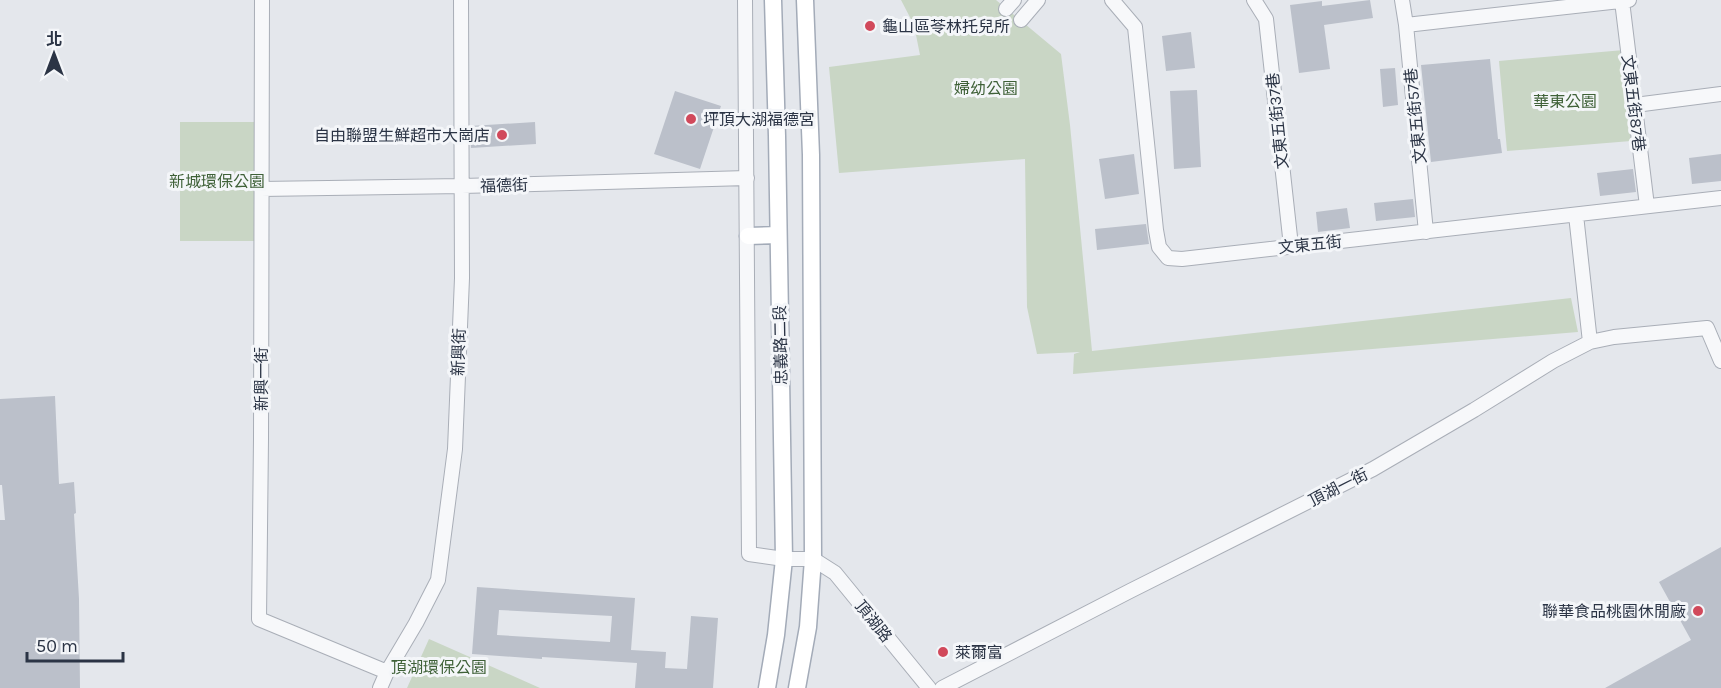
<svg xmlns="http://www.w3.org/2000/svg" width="1721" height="688" font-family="Karla,'Noto Sans TC',sans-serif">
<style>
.green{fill:#c9d6c5}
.building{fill:#bbc0ca;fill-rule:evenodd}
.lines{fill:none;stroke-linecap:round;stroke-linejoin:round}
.minor-casing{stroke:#a9aeb7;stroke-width:16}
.major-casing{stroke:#a3abb8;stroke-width:19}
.minor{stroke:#f7f8fa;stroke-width:14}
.major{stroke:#fff;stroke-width:16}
.poi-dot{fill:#d1495b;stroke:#f4f6f9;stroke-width:2}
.labels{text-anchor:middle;stroke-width:6;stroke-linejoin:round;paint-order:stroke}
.poi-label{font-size:16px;fill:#2b3445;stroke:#f4f6f9;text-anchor:start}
.park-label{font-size:16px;fill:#3f6138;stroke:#f4f6f9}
.street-label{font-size:16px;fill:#2b3445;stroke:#f4f6f9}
</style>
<rect width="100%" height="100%" fill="#e4e7ec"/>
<path class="green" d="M901 0H996L1061 54 1070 125 1092 351 1571 298 1578 332 1073 374 1074 354 1080 352 1037 354 1027 307 1025 159 839 173 829 67 920 55 914 25Z
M1624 50 1631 141 1507 151 1499 61Z
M180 122H255L254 241H180Z
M429 639 540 688H407Z"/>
<path class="building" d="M1370 0 1373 18 1324 25 1330 69 1299 73 1290 5 1322 1V6Z
M1191 32 1195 68 1166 71 1162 36Z
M1490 59 1498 139H1500L1502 153 1431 162 1421 65Z
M1395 68 1398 105 1383 107 1380 69Z
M1197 90 1201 167 1174 169 1170 91Z
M675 91 721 106 700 169 654 154Z
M535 122 536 144 471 148 470 126Z
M1134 154 1139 194 1105 199 1099 159Z
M1721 154V181L1692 184 1689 158Z
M1633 169 1636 192 1600 196 1597 173Z
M1413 199 1415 217 1376 221 1374 203Z
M1347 208 1350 228 1318 232 1316 212Z
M1146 224 1149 244 1097 250 1095 229Z
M55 396 59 484 74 482 76 513 74 514 79 599 80 688H0V520H5L2 485H0V399Z
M1721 547V688H1605L1691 640 1659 582Z
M477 587 635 598 631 650 666 652 665 668 687 669 691 616 718 618 713 688H635L637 663 542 657V659L472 654ZM499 610 612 616 610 642 497 635Z"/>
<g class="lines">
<defs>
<path id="minor" d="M262 0 261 439 259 619 387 672
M745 0 749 554 784 559H813L835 573 929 688
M1112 0 1135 27 1156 230 1159 247 1168 258 1182 259 1721 198
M1254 0 1266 19 1291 246
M1402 0 1406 25 1426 232
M1622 1 1647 206
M1006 9 1014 0
M1021 20 1038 0
M1406 25 1629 0
M1635 105 1721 94
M261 189 462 186 747 178
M1576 215 1590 342
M380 688 387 672 416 623 438 580 455 449 462 278 461 0
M942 688 1130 591 1373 469 1474 410 1553 361 1590 342 1614 337 1707 328 1721 361"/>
<path id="major" d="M748 236 778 235
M767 688 776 635 784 559 777 136 773 0
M797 688 808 627 813 559 811 155 805 0"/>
</defs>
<use href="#minor" class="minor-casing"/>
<use href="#major" class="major-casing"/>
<use href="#minor" class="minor"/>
<use href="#major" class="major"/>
</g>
<g class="poi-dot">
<circle cx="870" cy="26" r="6"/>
<circle cx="691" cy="119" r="6"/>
<circle cx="502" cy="135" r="6"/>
<circle cx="1698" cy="611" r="6"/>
<circle cx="943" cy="652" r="6"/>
</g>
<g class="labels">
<g class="poi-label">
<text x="882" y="32">龜山區苓林托兒所</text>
<text x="703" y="125">坪頂大湖福德宮</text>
<text x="490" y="141" text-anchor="end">自由聯盟生鮮超市大崗店</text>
<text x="1686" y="617" text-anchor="end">聯華食品桃園休閒廠</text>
<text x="955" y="658">萊爾富</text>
</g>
<g class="park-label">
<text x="986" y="94">婦幼公園</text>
<text x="1565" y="107">華東公園</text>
<text x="217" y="187">新城環保公園</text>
<text x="439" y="673">頂湖環保公園</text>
</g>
<g class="street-label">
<text transform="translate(1634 103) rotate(83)" y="6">文東五街87巷</text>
<text transform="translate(1415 116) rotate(-96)" y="6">文東五街57巷</text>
<text transform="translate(1277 121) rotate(-96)" y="6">文東五街37巷</text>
<text transform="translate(504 185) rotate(-2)" y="6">福德街</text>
<text transform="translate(1310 244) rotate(-6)" y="6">文東五街</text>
<text transform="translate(780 345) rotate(-91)" y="6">忠義路二段</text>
<text transform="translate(458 352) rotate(-88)" y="6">新興街</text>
<text transform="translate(261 379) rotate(-90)" y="6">新興一街</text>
<text transform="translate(1338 487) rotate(-27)" y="6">頂湖一街</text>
<text transform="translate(874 621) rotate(51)" y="6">頂湖路</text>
</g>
</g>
<g transform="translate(54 54)" stroke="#f4f6f9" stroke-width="4.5" paint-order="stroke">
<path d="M0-4.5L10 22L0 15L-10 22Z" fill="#2b3445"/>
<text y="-9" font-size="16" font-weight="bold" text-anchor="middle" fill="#2b3445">北</text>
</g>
<path d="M27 652v9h96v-9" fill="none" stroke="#2b3445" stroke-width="3"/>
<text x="36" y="652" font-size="18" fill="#2b3445" stroke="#f4f6f9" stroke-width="4.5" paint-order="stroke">50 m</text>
</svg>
